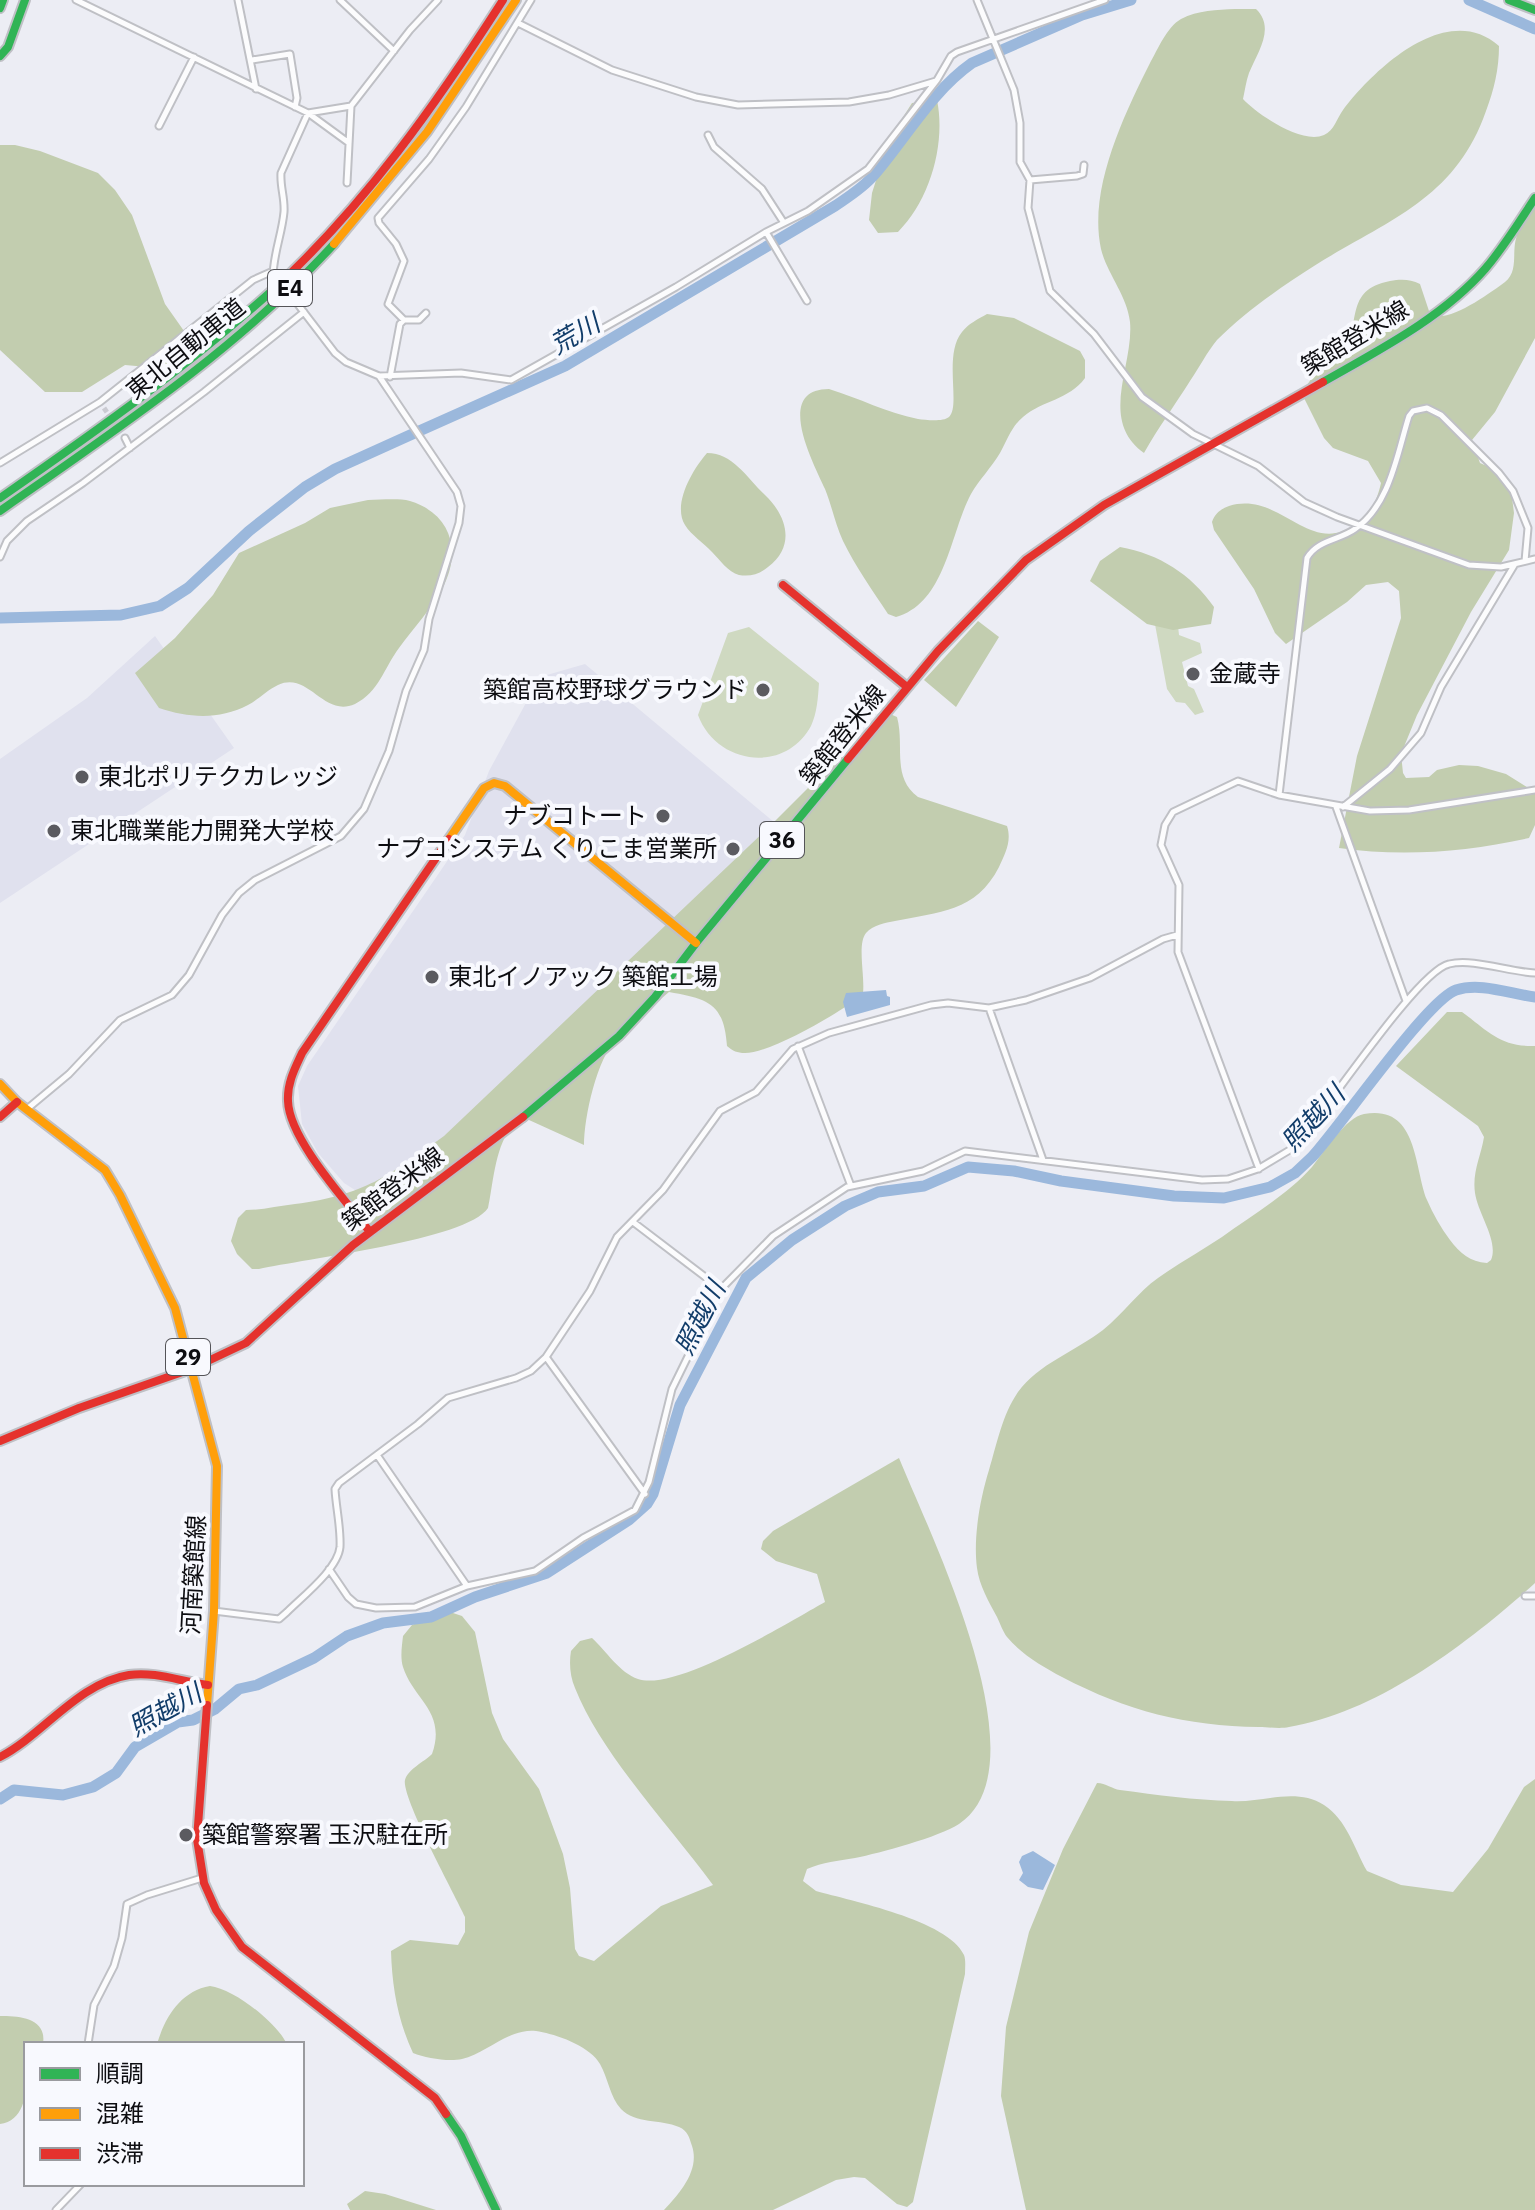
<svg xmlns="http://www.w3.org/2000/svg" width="1535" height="2210" font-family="'IBM Plex Sans','Noto Sans JP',sans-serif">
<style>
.built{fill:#e0e1ee}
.green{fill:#cfd9c1}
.forest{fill:#c2cdaf}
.water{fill:#9bb8dc}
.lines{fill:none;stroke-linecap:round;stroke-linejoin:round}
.river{stroke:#9bb8dc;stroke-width:11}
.street-tunnel{stroke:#cbcbd2;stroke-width:5;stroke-dasharray:5 2.5;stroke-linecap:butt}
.street-casing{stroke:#bfc0c5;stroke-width:9}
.fast-casing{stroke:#bfc0c5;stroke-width:12}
.slow-casing{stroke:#bfc0c5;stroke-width:12}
.jam-casing{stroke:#bfc0c5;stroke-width:12}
.street{stroke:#fcfcfd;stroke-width:5}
.fast{stroke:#30b455;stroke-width:8}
.slow{stroke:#ff9f0a;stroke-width:8}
.jam{stroke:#e5322d;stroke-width:8}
.poi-dot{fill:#5b5b60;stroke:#f8f9fe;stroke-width:3}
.labels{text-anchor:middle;stroke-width:8;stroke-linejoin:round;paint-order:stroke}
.shield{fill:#f8f9fe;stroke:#545458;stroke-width:2}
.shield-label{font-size:22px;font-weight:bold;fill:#0d0d11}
.street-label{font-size:24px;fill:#0d0d11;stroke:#f8f9fe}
.poi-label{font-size:24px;fill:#0d0d11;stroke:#f8f9fe;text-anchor:start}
.water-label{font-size:26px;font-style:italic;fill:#123d6a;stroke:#f8f9fe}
</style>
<rect width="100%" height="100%" fill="#ecedf4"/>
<path class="built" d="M155 636 234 748 0 903V759L87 698Z
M585 664 781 828 383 1208 344 1183 318 1153 302 1124 298 1086 307 1066 465 835 489 771 540 677Z"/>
<path class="green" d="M1154 619 1178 626 1179 635 1200 643 1202 653 1182 662 1188 686 1194 689 1204 712 1195 715 1185 703 1176 702 1167 689Z
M749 627 819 683C818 698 817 713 811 726 784 775 716 764 698 715L728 633Z"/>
<path class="forest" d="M1235 9H1256C1276 28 1257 53 1249 73 1246 81 1245 90 1243 99 1257 114 1302 145 1324 135 1334 131 1337 118 1343 110 1374 69 1447 0 1499 46 1499 69 1494 90 1486 111 1455 200 1387 220 1314 266 1281 287 1245 312 1217 340 1207 352 1199 368 1190 381 1175 405 1158 428 1144 453 1098 420 1134 366 1130 322 1127 295 1107 274 1101 249 1088 189 1124 115 1150 63 1158 49 1167 27 1181 19 1198 10 1217 10 1235 9Z
M937 100C946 144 930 200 898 232L878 233 869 220 872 193 885 152 900 122 912 103Z
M0 145H15L40 151 98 173 115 190 132 215 165 304 184 331 186 350 182 364 169 369 125 365 82 392H45L0 350Z
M1535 206V338L1495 412 1472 440 1480 463 1498 471 1510 482 1514 513 1509 550 1471 612 1417 715 1401 754 1403 773 1406 778 1429 777 1437 770 1459 765 1478 766 1506 774 1535 792V825L1529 838C1467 852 1402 857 1339 848L1357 756 1401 618 1399 591 1388 582 1366 585 1347 602 1286 644 1275 633 1254 589 1214 530 1212 522C1215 513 1221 509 1229 506 1280 490 1309 558 1356 524 1371 513 1377 501 1381 483L1368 461 1333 448 1324 438 1304 398C1304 373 1331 371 1343 353 1362 325 1343 290 1390 281 1401 279 1410 279 1420 284L1430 314C1447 325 1490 293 1505 282 1520 270 1510 250 1518 233 1522 224 1529 215 1535 206Z
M987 314 1014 318 1080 351 1085 360V378C1069 400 1043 400 1023 417 1011 427 1007 441 1000 453 991 468 979 480 971 494 950 533 946 603 896 617L888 614C873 591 855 566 843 541 835 524 832 506 825 489 814 464 773 389 829 389 859 398 887 413 918 419 926 420 943 422 949 417 961 406 943 355 962 332 968 324 978 319 987 314Z
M707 453C733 453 747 478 765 495 787 516 796 546 768 567 760 574 750 577 739 575 728 572 720 560 712 552 704 543 691 535 685 525 672 504 693 469 707 453Z
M368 500C381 500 398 498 410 501 452 514 462 552 442 589 431 609 413 629 399 648 384 668 379 692 355 704 323 718 309 671 278 685 267 690 258 700 248 705 219 720 189 718 159 708L135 673 175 638 213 595 239 553 305 523 330 508Z
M1120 547C1159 554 1191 574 1214 607L1211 624 1173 630 1147 624 1090 581 1100 561Z
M978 621 999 637 956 707 924 680Z
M890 714 897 717C905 746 891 777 918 797L1007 826C1012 841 1005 854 999 867 976 912 939 912 895 921 885 923 873 925 866 933 857 944 865 976 863 993L855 1000C834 1016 770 1053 745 1053 737 1053 733 1051 727 1046 724 1003 708 999 669 992 652 1007 632 1021 617 1038 597 1058 584 1117 584 1145L529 1120C496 1120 494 1182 488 1208 467 1240 303 1259 259 1269H252L237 1254 231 1241 238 1218 246 1210C262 1210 278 1206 295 1204 365 1195 388 1176 444 1136L770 826 868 728 881 716Z
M1447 1012H1462C1488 1031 1500 1047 1535 1046V1583C1470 1642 1377 1713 1289 1727 1280 1729 1268 1727 1259 1727 1186 1726 1127 1711 1062 1677 1043 1667 1021 1654 1007 1637 1003 1632 1000 1623 997 1617 989 1602 979 1585 977 1568 973 1538 980 1499 989 1470 997 1444 1002 1415 1018 1392 1038 1364 1076 1351 1103 1330 1123 1314 1138 1292 1158 1278 1179 1263 1201 1251 1222 1237 1252 1215 1287 1195 1312 1167 1324 1152 1346 1117 1364 1114 1418 1104 1414 1167 1427 1200 1433 1214 1441 1228 1450 1240 1460 1253 1470 1262 1487 1263L1491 1260C1499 1241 1478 1214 1475 1193 1472 1172 1481 1156 1484 1137L1478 1126 1396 1066Z
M899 1458C928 1530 1046 1766 959 1824 939 1837 880 1853 855 1858 838 1861 823 1862 807 1869L803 1881 816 1891C851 1901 948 1920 964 1955 966 1960 965 1968 965 1974L913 2202 907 2207 897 2204 865 2178 854 2177 836 2180 773 2210H664C680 2193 700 2170 692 2146 689 2137 688 2131 679 2127 661 2119 635 2124 621 2109 610 2097 608 2078 600 2064 590 2046 556 2034 536 2031 509 2028 487 2053 462 2059 448 2062 426 2058 413 2053 398 2021 392 1987 391 1951L410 1940 458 1945 465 1932V1917C455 1895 401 1797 405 1780 408 1769 424 1762 432 1754 447 1712 413 1699 403 1667 400 1657 402 1646 403 1636L412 1625 447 1611 462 1616 475 1632 492 1713 503 1739 539 1789 563 1854 570 1888 575 1949 579 1956 594 1961 661 1906 713 1885C670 1826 601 1754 575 1688 570 1677 569 1663 571 1651L580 1641 592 1638C606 1651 620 1673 638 1679 676 1692 789 1622 825 1602L817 1574 776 1561 761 1549 763 1541 773 1531Z
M1535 1779V2210H1026L1001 2096 1006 2027 1029 1932 1063 1849 1097 1783C1106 1783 1112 1789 1120 1790 1157 1795 1194 1800 1232 1801 1261 1803 1296 1787 1324 1805 1347 1820 1354 1848 1367 1871L1401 1885 1453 1892 1488 1849 1524 1787Z
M210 1986C234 1989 276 2022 287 2044H157C165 2017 181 1991 210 1986Z
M0 2016C20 2016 47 2018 43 2044H26C26 2069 34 2119 0 2124Z
M365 2191 385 2194 436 2210H350L347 2204Z"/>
<path class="water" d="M886 990 887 996 890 997V1005L847 1017 843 1002 846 993Z
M1033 1851 1055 1865 1043 1890 1028 1887 1019 1880 1023 1873 1019 1862 1022 1856Z"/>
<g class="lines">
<path class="river" d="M1469 0 1535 29
M0 618 121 615 160 606 188 588 249 531 305 487 335 469 408 436 565 366 835 206C848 197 863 188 874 175 906 138 931 92 972 63L1082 15 1131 0
M0 1799 14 1790 63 1795 93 1787 116 1773 135 1747 178 1722 193 1720 215 1709 239 1689 257 1685 314 1658 347 1636 383 1623 431 1617 475 1597 547 1573 629 1520 647 1504 653 1494 680 1405 746 1278 792 1240 845 1206 878 1192 924 1186 968 1167 1014 1171 1061 1181 1174 1196 1224 1198 1270 1187 1295 1173 1312 1157C1340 1127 1427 1000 1456 990 1481 982 1510 994 1535 997"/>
<path class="street-tunnel" d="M104 408 113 421"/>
<defs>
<path id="street" d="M76 0 308 113 351 106 410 30 438 0
M238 0 256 89
M340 0 394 51
M977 0 1014 90 1020 123V162L1030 180 1028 208 1050 291 1094 334 1142 397 1193 434 1258 466 1304 502 1337 517 1469 565 1501 567 1535 559
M518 23 612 70 696 97 738 105 849 102 889 95 936 81
M252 60 290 54 297 98 295 107
M159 126 194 57
M708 135 714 147 762 189 784 223
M1030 180 1077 176 1083 174 1084 165
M347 183 351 106
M273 277C273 255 282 234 284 212 285 198 280 187 281 173L308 113 349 143
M290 294 335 353 346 362 379 376 461 373 511 380 676 287 766 232
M807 301 766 232 808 211 868 169 937 80 951 56 957 52 1105 0
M404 320 388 304 404 261 396 244 379 223 378 218 429 159 466 107 531 0
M390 377 400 324 404 320H419L426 313
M125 438 130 448
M0 463 100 402 253 280 273 271
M0 557 7 541 27 521 83 483 204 392 304 312
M1279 795 1307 558C1317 540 1340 540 1355 529 1390 505 1397 454 1409 416L1413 411 1427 408 1441 415 1499 473 1513 491 1528 528 1525 561
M1336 807 1406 1001
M1343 807 1390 769 1421 733 1441 687 1515 564
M989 1008 1043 1160
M798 1046 851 1186
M27 1109 69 1074 120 1020 172 995 189 975 222 915 239 893 255 880 341 836 364 809 389 751 406 691 424 650 429 619 459 523 461 506 457 492 379 376
M1259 1169 1178 952 1179 885 1161 845 1165 825 1173 812 1238 781 1279 795 1370 811 1409 810 1535 790
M633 1222 721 1289
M546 1357 645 1494
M377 1455 467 1586
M329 1569 348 1597 356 1604 376 1608 415 1607 467 1586 535 1571 583 1538 635 1510 649 1482 672 1389 721 1289 773 1236 847 1187 923 1171 965 1151 1202 1180 1228 1179 1258 1169 1293 1148C1323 1116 1417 971 1449 964 1473 958 1509 972 1535 973
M1525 1596H1535
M214 1611 279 1619 287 1612C302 1597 338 1569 340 1547 341 1528 336 1508 335 1489L339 1483 418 1424 448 1398 516 1378 531 1371 546 1357 590 1291 617 1237 663 1190 720 1111 756 1092 793 1049 829 1033 931 1005 948 1003 989 1008 1026 1000 1090 978 1163 939 1177 935
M88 2044 94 2005 114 1966 122 1938 127 1904 147 1895 202 1878
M56 2210 81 2184"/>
<path id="fast" d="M1509 0 1535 10
M0 8 3 0
M0 56 8 47 25 0
M1323 382C1379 350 1442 318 1485 269 1504 247 1519 222 1535 198
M0 498C95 432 189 366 275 288
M0 511C117 429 238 349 334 244
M523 1117 619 1036 655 997 696 943 848 759
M446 2114 461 2136 496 2210"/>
<path id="slow" d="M334 244 427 132 516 0
M449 839 484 788 494 783 505 786 696 943
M0 1084 17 1102 105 1170 120 1195 175 1308 217 1466 214 1611 207 1705"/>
<path id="jam" d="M275 288C365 205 437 103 503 0
M783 585 907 687
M848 759 938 651 1026 560 1104 505 1323 382
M0 1117 17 1102
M370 1232C346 1201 289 1139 288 1101 287 1083 295 1068 302 1053L449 839
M0 1441 79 1408 191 1369 246 1343 353 1245 523 1117
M207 1705 197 1839 204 1883 216 1910 242 1947 435 2098 446 2114
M0 1757C44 1734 78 1683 129 1675 155 1671 182 1682 208 1685"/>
</defs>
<use href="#street" class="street-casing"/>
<use href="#fast" class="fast-casing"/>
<use href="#slow" class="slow-casing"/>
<use href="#jam" class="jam-casing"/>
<use href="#street" class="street"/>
<use href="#fast" class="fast"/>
<use href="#slow" class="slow"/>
<use href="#jam" class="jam"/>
</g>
<g class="poi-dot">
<circle cx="1193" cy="674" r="8"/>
<circle cx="763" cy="690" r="8"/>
<circle cx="82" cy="777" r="8"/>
<circle cx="663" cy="816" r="8"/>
<circle cx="54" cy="831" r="8"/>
<circle cx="733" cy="849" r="8"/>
<circle cx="432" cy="977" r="8"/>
<circle cx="186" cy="1835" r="8"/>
</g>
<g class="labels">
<g class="shield">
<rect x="268" y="270" width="44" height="36" rx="6"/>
<rect x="760" y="822" width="44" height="36" rx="6"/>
<rect x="166" y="1339" width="44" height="36" rx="6"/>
</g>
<g class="shield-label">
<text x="290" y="296">E4</text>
<text x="782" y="848">36</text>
<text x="188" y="1365">29</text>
</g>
<g class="street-label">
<text transform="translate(1355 338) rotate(-31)" y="8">築館登米線</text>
<text transform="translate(186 349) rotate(-39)" y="8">東北自動車道</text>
<text transform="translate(843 735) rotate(-51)" y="8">築館登米線</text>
<text transform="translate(393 1189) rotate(-37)" y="8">築館登米線</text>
<text transform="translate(194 1575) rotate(-87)" y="8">河南築館線</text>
</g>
<g class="poi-label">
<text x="1209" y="682">金蔵寺</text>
<text x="747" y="698" text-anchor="end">築館高校野球グラウンド</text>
<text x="98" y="785">東北ポリテクカレッジ</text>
<text x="647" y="824" text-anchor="end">ナブコトート</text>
<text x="70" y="839">東北職業能力開発大学校</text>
<text x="717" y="857" text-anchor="end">ナプコシステム くりこま営業所</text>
<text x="448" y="985">東北イノアック 築館工場</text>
<text x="202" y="1843">築館警察署 玉沢駐在所</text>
</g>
<g class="water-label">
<text transform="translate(575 334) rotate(-30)" y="9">荒川</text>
<text transform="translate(1313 1118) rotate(-47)" y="9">照越川</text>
<text transform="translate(700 1318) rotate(-63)" y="9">照越川</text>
<text transform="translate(165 1710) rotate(-29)" y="9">照越川</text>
</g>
</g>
<rect x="24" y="2042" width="280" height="144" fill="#f8f9fe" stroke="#9a9b9f" stroke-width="2"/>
<rect x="40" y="2068" width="40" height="12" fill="#30b455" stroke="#9a9b9f" stroke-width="2"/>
<text x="96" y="2082" font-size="24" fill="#0d0d11">順調</text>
<rect x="40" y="2108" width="40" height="12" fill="#ff9f0a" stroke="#9a9b9f" stroke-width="2"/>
<text x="96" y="2122" font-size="24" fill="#0d0d11">混雑</text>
<rect x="40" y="2148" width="40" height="12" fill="#e5322d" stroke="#9a9b9f" stroke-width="2"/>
<text x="96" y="2162" font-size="24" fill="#0d0d11">渋滞</text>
</svg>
